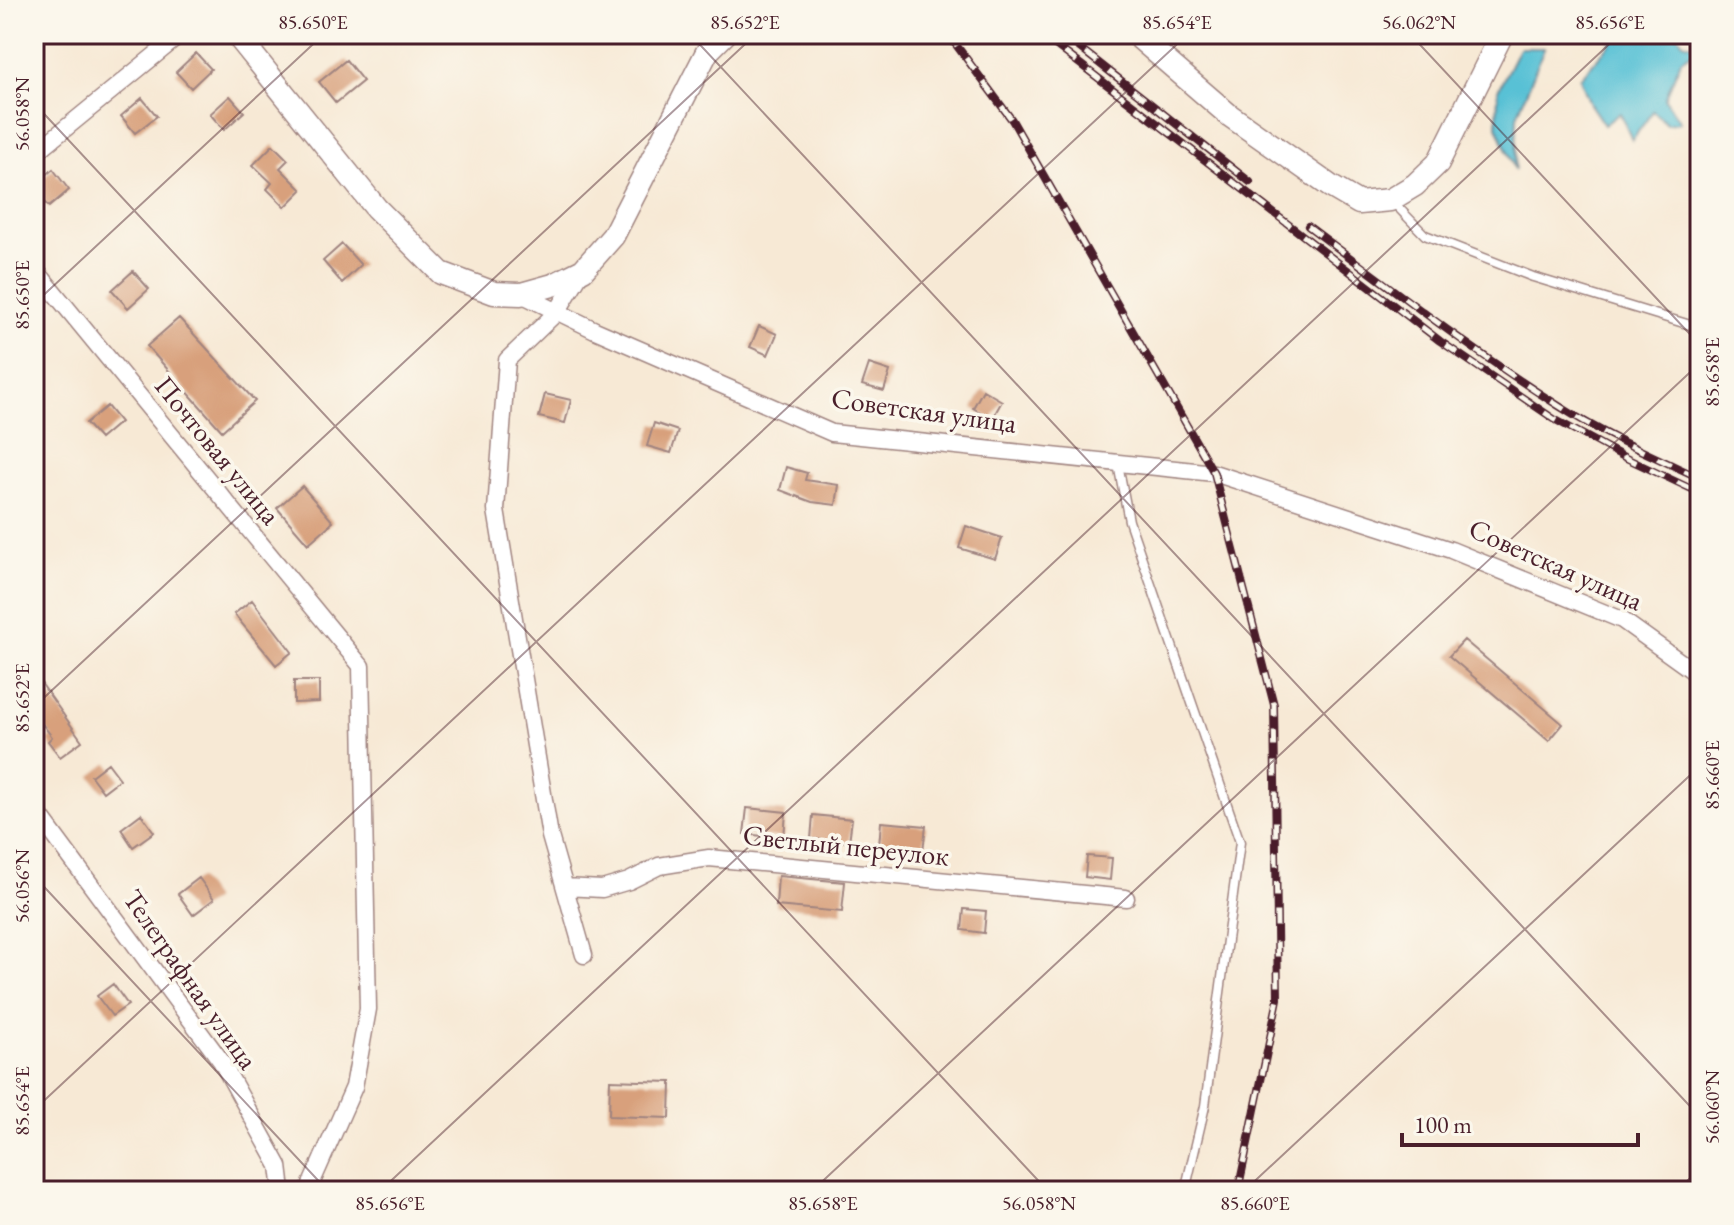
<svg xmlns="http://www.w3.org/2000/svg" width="1734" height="1225" font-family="'EB Garamond',serif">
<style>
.water{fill:#59c1d5;stroke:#527080;stroke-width:2}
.building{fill:#d8a07b}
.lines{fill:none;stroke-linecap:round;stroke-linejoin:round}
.lane-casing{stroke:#a08480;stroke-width:11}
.street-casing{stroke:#a08480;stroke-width:19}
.secondary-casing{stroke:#a08480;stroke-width:25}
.lane{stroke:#fff;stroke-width:8}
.street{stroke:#fff;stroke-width:16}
.secondary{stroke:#fff;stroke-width:22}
.rail-casing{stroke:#4a1f2b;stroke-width:8}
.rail{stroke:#fbf7ec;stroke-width:5;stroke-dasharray:15;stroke-linecap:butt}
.ticks{fill:none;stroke:#4a1f2b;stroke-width:2;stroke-opacity:0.45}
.labels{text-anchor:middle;stroke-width:7;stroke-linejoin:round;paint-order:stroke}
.street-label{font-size:28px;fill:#4a1f2b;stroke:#fbf7ec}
.neatline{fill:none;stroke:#4a1f2b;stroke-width:3}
.ticks-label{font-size:20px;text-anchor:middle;fill:#4a1f2b}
</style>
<rect width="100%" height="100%" fill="#fbf7ec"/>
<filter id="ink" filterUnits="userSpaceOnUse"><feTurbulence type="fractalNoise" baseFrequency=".0125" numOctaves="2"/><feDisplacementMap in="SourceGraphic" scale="16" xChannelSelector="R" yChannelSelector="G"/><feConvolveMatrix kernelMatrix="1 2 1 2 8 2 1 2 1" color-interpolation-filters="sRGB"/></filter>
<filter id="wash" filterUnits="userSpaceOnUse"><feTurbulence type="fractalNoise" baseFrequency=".006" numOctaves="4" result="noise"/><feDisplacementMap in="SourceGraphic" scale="32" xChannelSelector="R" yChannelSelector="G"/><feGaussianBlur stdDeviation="1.8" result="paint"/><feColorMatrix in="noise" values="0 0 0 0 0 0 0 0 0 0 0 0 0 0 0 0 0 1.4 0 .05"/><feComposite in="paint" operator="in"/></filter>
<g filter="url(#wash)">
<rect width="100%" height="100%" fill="#f7e9d5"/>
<path class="water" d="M1619 34H1677L1683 42 1700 47V55L1693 52 1681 60 1665 99 1680 122 1667 124 1653 111 1632 140 1620 113 1604 125 1590 104 1580 78Z
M1519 48H1544L1517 116 1515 170 1497 126 1498 90Z"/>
<g id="blocks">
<path class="building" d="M196 53 211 69 191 88 176 72Z
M346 60 363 81 336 103 319 82Z
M230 96 244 112 224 130 210 114Z
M142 98 157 116 135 133 121 116Z
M273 145 288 160 280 168 302 190 285 207 267 189 272 183 253 165Z
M53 169 69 190 49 207 34 192V186Z
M342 244 361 265 342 283 323 261Z
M133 271 149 289 128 308 112 290Z
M179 318 255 401 222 431 147 346Z
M759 326 777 334 768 355 750 347Z
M869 364 890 371 884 391 862 385Z
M983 390 1002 401 992 419 973 408Z
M545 394 571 400 565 423 539 417Z
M107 406 120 422 100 439 86 423Z
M654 423 678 431 671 453 647 446Z
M786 467 807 473 805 480 839 485 836 505 812 502 780 490Z
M302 486 333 522 308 544 277 508Z
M966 526 1002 538 995 559 959 548Z
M252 600 292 652 276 665 234 614Z
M1464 640 1563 724 1549 741 1449 656Z
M294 681H319V702L294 703Z
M41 683 82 741 60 757 48 741 52 737 34 713V689Z
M108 763 120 779 103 792 91 776Z
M747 808 786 812 784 838 744 834Z
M141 814 154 832 133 847 121 829Z
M813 815 852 819 849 842 811 839Z
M881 822 926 826 923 851 879 846Z
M1087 856 1112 858 1110 880 1085 877Z
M778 876 845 882 842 912 776 906Z
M199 878 214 899 193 915 178 894Z
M964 909 986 911 984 933 962 930Z
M113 984 128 1005 112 1016 97 996Z
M610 1080 671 1082 670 1118 609 1116Z"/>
</g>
</g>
<g filter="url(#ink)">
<use href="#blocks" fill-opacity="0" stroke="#a08480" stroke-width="2"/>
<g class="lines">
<defs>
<path id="lane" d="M1391 200 1425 235 1533 277 1700 328
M1118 464 1129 521 1240 842 1205 1106 1185 1191"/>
<path id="street" d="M34 154 181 34
M34 268 361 666 368 1009 354 1087 308 1191
M582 271 557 312 507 360 496 510 550 836 584 955
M521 294 595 330 832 433 1214 473 1451 550 1622 620 1700 676
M34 808 221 1061 279 1166 282 1191
M565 887 602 889 629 881 659 866 709 858 1126 898"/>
<path id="secondary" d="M236 34 376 208 441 273 494 293 521 294 553 285 583 270 613 236 707 52 725 34
M1135 34 1229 115 1330 186 1359 203 1390 200 1415 185 1438 163 1502 34"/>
</defs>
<use href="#lane" class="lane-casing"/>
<use href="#street" class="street-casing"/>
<use href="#secondary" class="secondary-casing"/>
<use href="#lane" class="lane"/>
<use href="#street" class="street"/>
<use href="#secondary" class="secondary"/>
<defs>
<path id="rail" d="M948 34 1012 120 1214 473 1274 705 1278 999 1238 1191
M1041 34 1440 341 1554 419 1626 458 1700 493
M1062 34 1250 182
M1308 226C1390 287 1472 351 1559 406 1604 435 1653 456 1700 478"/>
</defs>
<use href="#rail" class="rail-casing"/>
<use href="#rail" class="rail"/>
</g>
</g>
<path class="ticks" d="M690 34 1700 1117M1410 34 1700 345M34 103 1048 1191M34 304 324 34M34 707 756 34M34 876 328 1191M34 1110 1188 34M380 1191 1620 34M812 1191 1700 363M1244 1191 1700 766M1676 1191 1700 1169"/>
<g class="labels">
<g class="street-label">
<text transform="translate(924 410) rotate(8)" y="10">Советская улица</text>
<text transform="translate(218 450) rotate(51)" y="10">Почтовая улица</text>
<text transform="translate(1556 564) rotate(24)" y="10">Советская улица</text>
<text transform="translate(846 845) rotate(6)" y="10">Светлый переулок</text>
<text transform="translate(191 979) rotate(55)" y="10">Телеграфная улица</text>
</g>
</g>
<rect width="1734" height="1225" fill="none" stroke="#fbf7ec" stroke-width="88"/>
<path d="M1402 1133v12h236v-12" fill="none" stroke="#4a1f2b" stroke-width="4"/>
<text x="1414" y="1133" font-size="24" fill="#4a1f2b" stroke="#fbf7ec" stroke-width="6" paint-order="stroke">100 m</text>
<rect x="44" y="44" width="1646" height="1137" class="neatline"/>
<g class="ticks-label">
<text x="313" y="29">85.650°E</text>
<text x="745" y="29">85.652°E</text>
<text x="1177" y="29">85.654°E</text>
<text x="1419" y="29">56.062°N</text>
<text x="1610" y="29">85.656°E</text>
<text transform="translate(22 114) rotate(-90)" y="7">56.058°N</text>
<text transform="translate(22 295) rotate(-90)" y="7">85.650°E</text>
<text transform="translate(1712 372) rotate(-90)" y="7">85.658°E</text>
<text transform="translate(22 698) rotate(-90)" y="7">85.652°E</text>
<text transform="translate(1712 775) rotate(-90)" y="7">85.660°E</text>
<text transform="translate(22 886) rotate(-90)" y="7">56.056°N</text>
<text transform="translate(22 1101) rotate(-90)" y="7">85.654°E</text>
<text transform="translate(1712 1107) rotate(-90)" y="7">56.060°N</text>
<text x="390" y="1210">85.656°E</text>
<text x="823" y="1210">85.658°E</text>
<text x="1039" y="1210">56.058°N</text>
<text x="1255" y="1210">85.660°E</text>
</g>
</svg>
